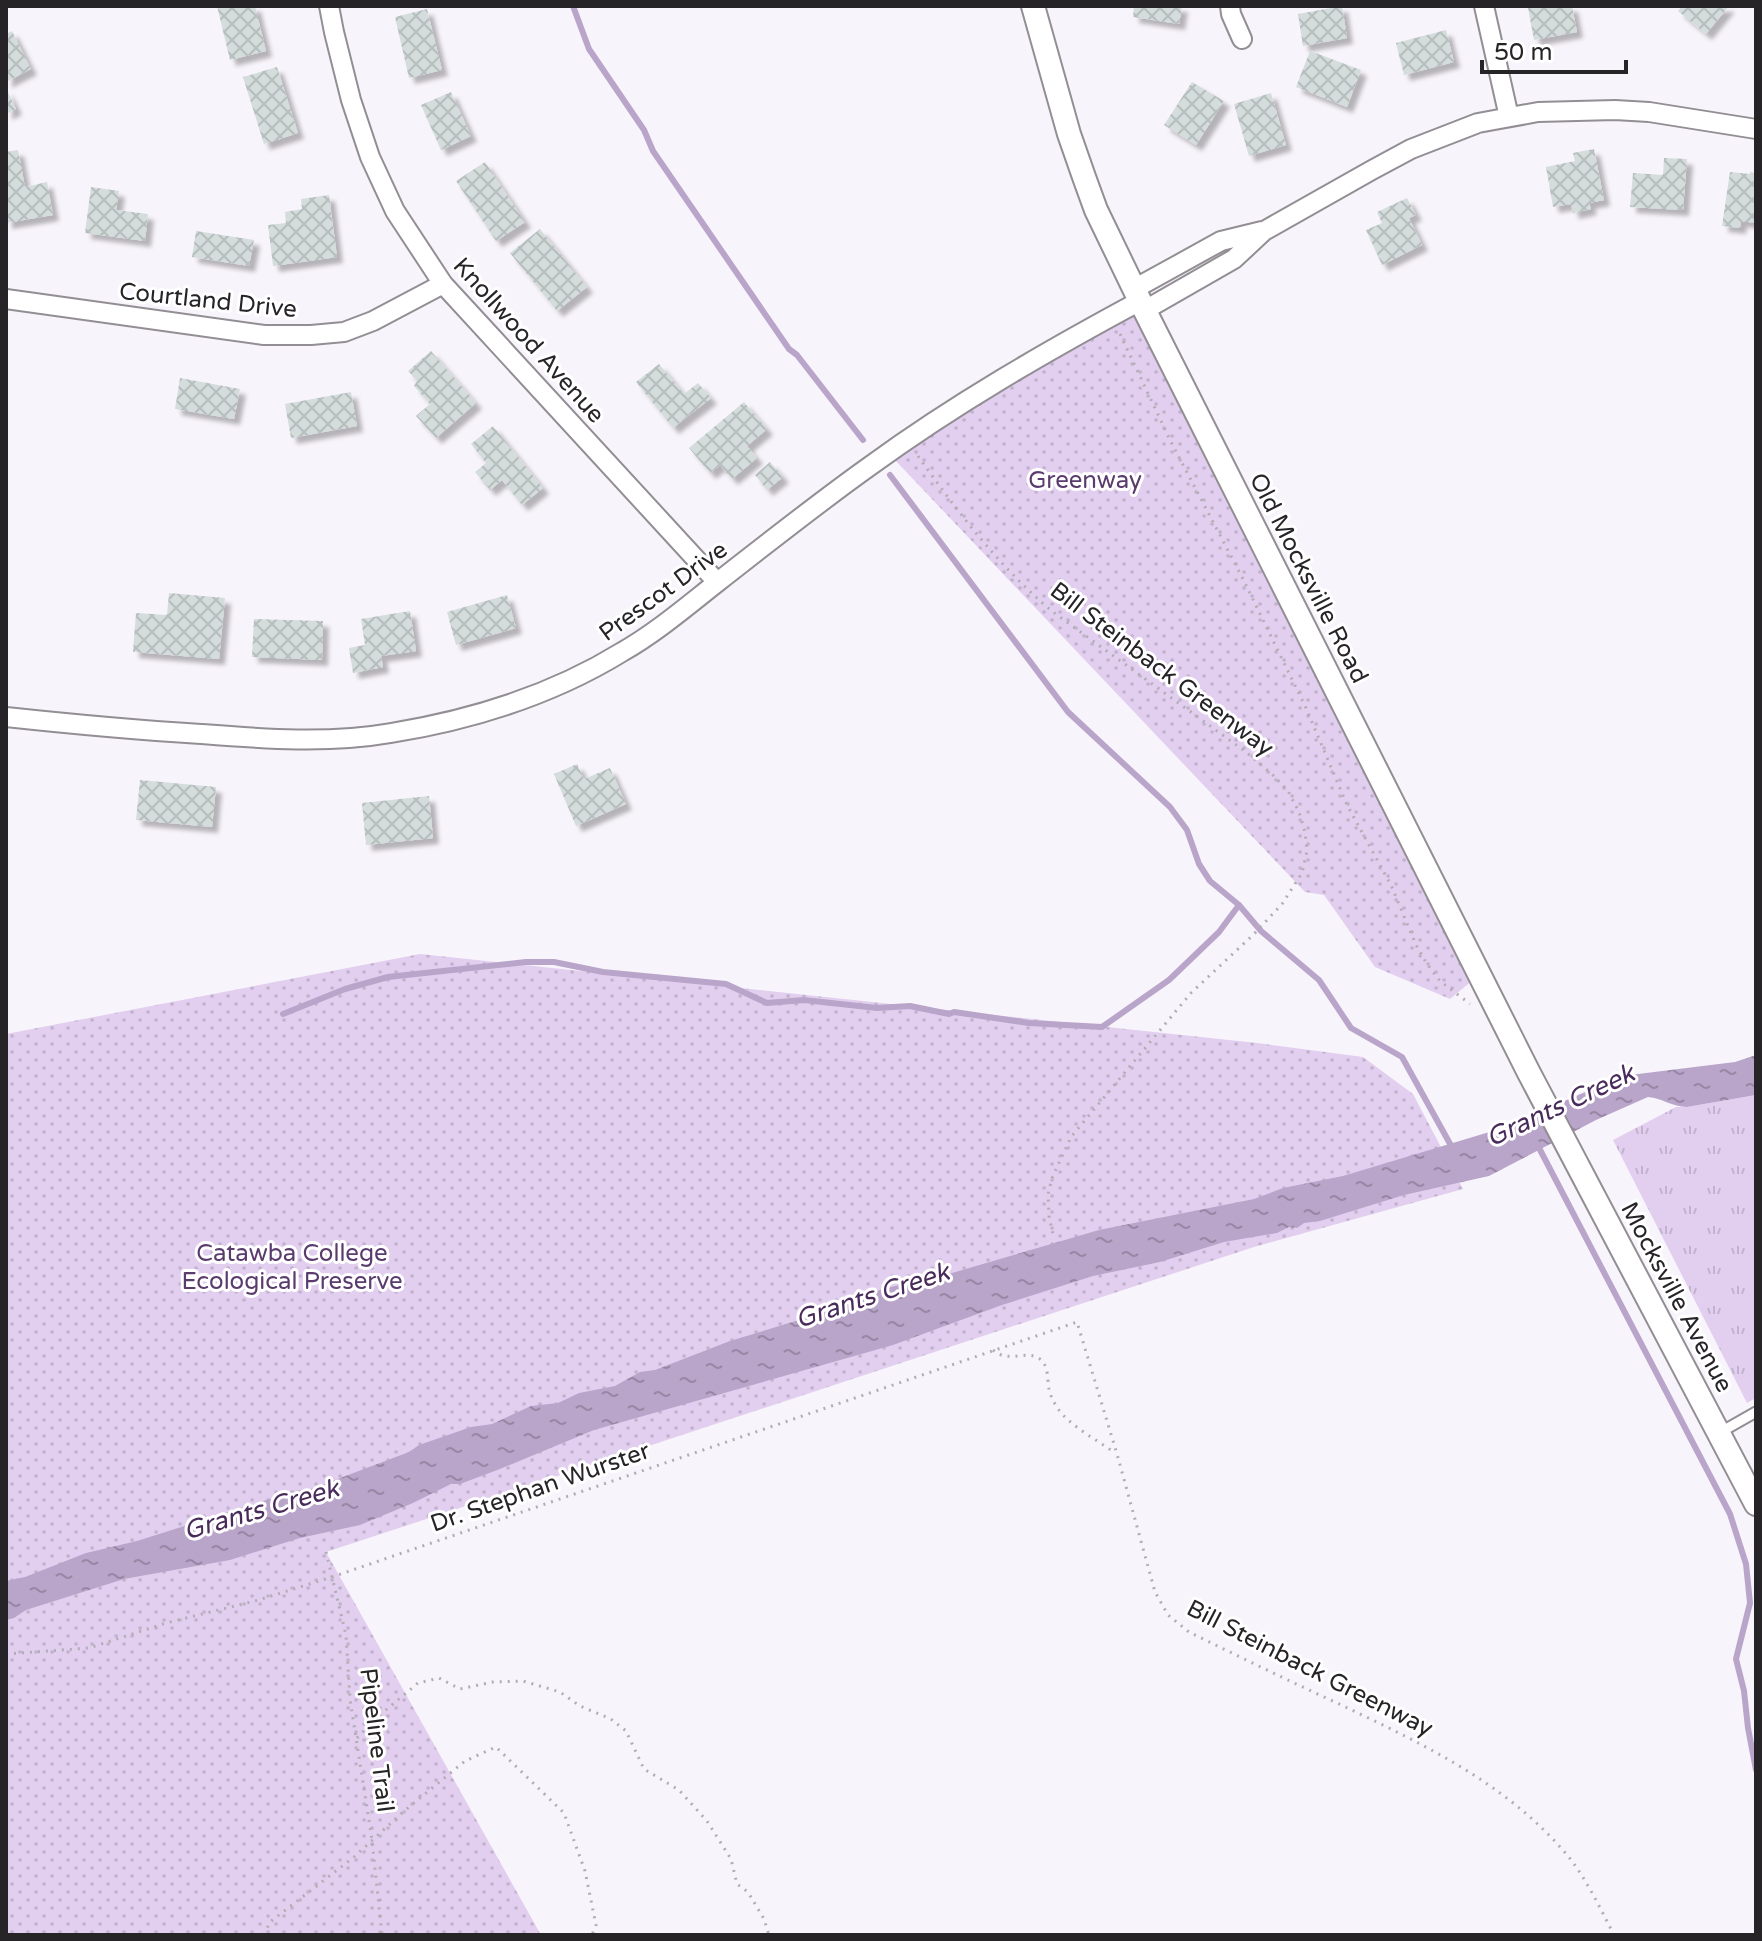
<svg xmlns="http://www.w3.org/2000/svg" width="1762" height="1941" font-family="'Varela Round',sans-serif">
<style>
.grass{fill:url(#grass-tufts)}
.park{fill:url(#park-dots)}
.water{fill:url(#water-ripples)}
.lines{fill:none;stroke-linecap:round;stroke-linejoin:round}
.stream{stroke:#baa5ca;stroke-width:6}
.building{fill:url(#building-cross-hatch);filter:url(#shadow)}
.service-casing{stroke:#928e94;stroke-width:13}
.minor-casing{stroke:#928e94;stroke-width:22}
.tertiary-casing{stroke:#928e94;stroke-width:26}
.path{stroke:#b0adb3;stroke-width:3;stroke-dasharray:2 6;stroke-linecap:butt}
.service{stroke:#fff;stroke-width:9}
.minor{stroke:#fff;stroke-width:18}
.tertiary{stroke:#fff;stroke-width:22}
.labels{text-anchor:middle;stroke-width:6;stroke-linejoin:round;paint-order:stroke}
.street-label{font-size:24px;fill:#262427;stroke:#fff}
.park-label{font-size:24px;fill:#5a3b6d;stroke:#fff}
.water-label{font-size:26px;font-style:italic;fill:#492b5b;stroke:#fff}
</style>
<defs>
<pattern id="grass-tufts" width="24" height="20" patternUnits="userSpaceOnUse" patternTransform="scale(2)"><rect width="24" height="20" fill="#e2cfef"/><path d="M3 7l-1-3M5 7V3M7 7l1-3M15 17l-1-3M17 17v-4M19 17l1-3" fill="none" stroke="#c2b2cd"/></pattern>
<pattern id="park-dots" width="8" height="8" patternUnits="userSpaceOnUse" patternTransform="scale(2)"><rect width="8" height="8" fill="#e2cfef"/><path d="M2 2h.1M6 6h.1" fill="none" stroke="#c2b2cd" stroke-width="1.8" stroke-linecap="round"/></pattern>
<pattern id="water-ripples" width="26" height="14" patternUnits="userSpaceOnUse" patternTransform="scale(2)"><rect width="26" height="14" fill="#baa5ca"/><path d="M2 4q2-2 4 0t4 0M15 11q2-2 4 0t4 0" fill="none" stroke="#9786a4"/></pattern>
<pattern id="building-cross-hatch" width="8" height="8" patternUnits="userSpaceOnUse" patternTransform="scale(2)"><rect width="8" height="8" fill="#d4dddc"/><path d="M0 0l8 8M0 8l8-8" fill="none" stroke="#b6bebd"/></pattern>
<filter id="shadow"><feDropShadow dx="6" dy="6" stdDeviation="2" flood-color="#0004"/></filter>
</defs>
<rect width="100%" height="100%" fill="#f8f4fb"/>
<path class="grass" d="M1756 1095V1398L1747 1403 1613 1140 1676 1107H1687Z"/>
<path class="park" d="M1137 309 1473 980 1450 999 1375 967 1324 895 1305 892 894 459 945 423Z
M420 954 1257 1043 1363 1057 1413 1094 1463 1189 1254 1247 326 1552 541 1935H6V1034Z"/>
<path class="water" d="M1756 1055V1095L1687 1107C1672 1107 1662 1098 1648 1097L1596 1120 1489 1176 1404 1195 1320 1221 1304 1223 1297 1228 1289 1227 1277 1233 1224 1242 1160 1262 1093 1276 1002 1305 893 1345 594 1430 500 1469 460 1484H451L413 1503 360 1525 300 1538 230 1560 124 1579 26 1610 14 1618 6 1620V1581L25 1577 86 1553 137 1541 295 1491 311 1489 409 1452 419 1445 471 1427 492 1424 531 1406 558 1403 579 1393 615 1386 640 1372 655 1370 730 1341 835 1309 882 1289 952 1273 1099 1230 1254 1199 1283 1188 1343 1176 1496 1130 1511 1121 1530 1116 1622 1076 1735 1062Z"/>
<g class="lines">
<path class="stream" d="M573 6 589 49 644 130 653 151 789 349 797 355 863 440
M890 475 1068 712 1170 807 1187 830 1199 864 1210 881 1239 905 1261 931 1319 980 1351 1028 1402 1057 1454 1151
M283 1014 345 989 388 977 526 962H554L603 972 726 984 767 1003 804 1000 877 1008 910 1006 949 1014 954 1012 1029 1023 1102 1027 1169 980 1219 932 1239 905
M1537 1144 1730 1514 1746 1564 1750 1603 1736 1659 1744 1691 1748 1728 1756 1770"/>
</g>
<path class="building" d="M217 6H255L266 51 230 60Z
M1134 6H1182L1179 24 1133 17Z
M1342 6 1347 38 1303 46 1298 14Z
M1537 6H1572L1577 32 1534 40 1528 8Z
M1682 6H1729L1706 34 1678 11Z
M427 9 442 70 409 78 395 17Z
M1446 30 1454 62 1404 75 1396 43Z
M12 31 31 69 6 82V34Z
M1310 51 1361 70 1347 107 1296 87Z
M277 67 298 133 264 144 243 77Z
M1192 82 1224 101 1196 145 1164 125Z
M6 88 16 109 6 114Z
M451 92 471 136 441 150 421 105Z
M1271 93 1286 145 1249 156 1234 104Z
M1594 149 1604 200 1589 203 1591 209 1573 213 1571 204 1553 207 1546 167 1575 161 1573 153Z
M18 150 25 187 47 182 53 215 6 223V152Z
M1664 158 1687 159 1683 210 1630 207 1633 173 1663 175Z
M485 162 525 222 496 241 456 181Z
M1730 172 1750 174V172L1756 173V223L1741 221 1740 228 1722 226Z
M91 187 119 191 116 210 148 214 145 241 85 233Z
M329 195 337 257 273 266 268 225 286 223 285 212 302 209 301 199Z
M1407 198 1416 215 1409 218 1422 245 1382 265 1366 230 1382 223 1377 212Z
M540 229 587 287 557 311 510 253Z
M196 231 254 240 249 266 192 257Z
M431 351 476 403 436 438 416 416 430 404 414 386 417 381 408 371Z
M659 364 684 394 698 383 711 398 673 428 636 382Z
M180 378 240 389 234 419 175 409Z
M351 392 357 426 291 438 285 404Z
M744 402 767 429 747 446 757 458 732 479 720 465 710 473 689 448Z
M493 426 543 488 522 505 502 480 490 490 475 472 486 463 471 444Z
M770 462 783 477 767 490 755 475Z
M169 593 225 598 219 659 133 652 136 613 167 615Z
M507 595 516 628 456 645 447 612Z
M410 611 416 651 381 656 383 667 353 673 349 648 365 645 361 619Z
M254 619 323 621 322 660 252 657Z
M577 764 584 779 610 768 626 804 576 826 554 774Z
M140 780 216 787 212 827 136 820Z
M429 796 433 838 366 845 362 803Z"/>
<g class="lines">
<defs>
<path id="service" d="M1719 1433 1756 1412"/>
<path id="minor" d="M329 6 334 32 351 100 370 157 395 211 443 284 717 582
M1230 6 1231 14 1242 39
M1484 6 1509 117
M1134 289 1221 241 1262 231
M6 299 264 335H311L344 332 373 321 443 284
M1145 310 1234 259 1264 231 1372 170 1411 149 1478 123 1538 112 1615 110 1649 112 1756 129
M6 717C71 724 136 730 201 734 265 739 328 744 391 733 471 720 552 695 622 652 657 632 687 606 719 581 769 542 818 503 870 466 955 404 1047 351 1140 301"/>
<path id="tertiary" d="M1033 6 1069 134 1084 177 1096 210 1140 301 1529 1073 1756 1504"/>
</defs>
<use href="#service" class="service-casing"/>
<use href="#minor" class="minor-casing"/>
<use href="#tertiary" class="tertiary-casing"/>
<path class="path" d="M1120 334 1171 442 1242 577 1306 708 1347 805 1391 885 1416 945 1427 964 1440 981 1470 1004
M918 456C957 511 1000 568 1053 612L1246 752 1274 776 1288 791 1299 812 1305 832 1307 851 1302 873 1282 904 1254 934 1191 993 1071 1137 1052 1178 1048 1194 1049 1216 1054 1239
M993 1350C1009 1364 1026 1349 1040 1359 1049 1366 1047 1379 1049 1389 1050 1395 1053 1400 1056 1406 1069 1426 1096 1439 1115 1453
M326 1552 346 1635 350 1699 372 1840 382 1935
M6 1654 89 1648 166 1623 255 1601 332 1577 1077 1322 1117 1454 1155 1592 1168 1615 1189 1632C1238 1656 1287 1680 1337 1703 1421 1743 1507 1783 1568 1856 1587 1880 1600 1908 1614 1935
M357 1738 374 1720 418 1683 439 1678 460 1689 493 1682 523 1681 560 1692 580 1706 611 1719 626 1731 644 1769 679 1790 707 1821 731 1859 737 1884 748 1892 764 1919 769 1935
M264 1935 270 1922 354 1857 403 1812 465 1761 496 1747 564 1813 585 1871 596 1925 592 1935"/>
<use href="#service" class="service"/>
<use href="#minor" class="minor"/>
<use href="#tertiary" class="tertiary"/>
</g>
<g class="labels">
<g class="street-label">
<text transform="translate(208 300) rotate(6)" y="8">Courtland Drive</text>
<text transform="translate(529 340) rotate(48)" y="8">Knollwood Avenue</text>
<text transform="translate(1309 578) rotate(63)" y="8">Old Mocksville Road</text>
<text transform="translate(663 591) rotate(-36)" y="8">Prescot Drive</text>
<text transform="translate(1162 669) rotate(37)" y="8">Bill Steinback Greenway</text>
<text transform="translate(1677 1297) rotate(62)" y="8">Mocksville Avenue</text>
<text transform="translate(540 1487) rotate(-19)" y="8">Dr. Stephan Wurster</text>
<text transform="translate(1310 1668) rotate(27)" y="8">Bill Steinback Greenway</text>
<text transform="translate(377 1740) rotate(83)" y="8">Pipeline Trail</text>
</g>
<g class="park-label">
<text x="1085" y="488">Greenway</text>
<text x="292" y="1261">Catawba College<tspan x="292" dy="28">Ecological Preserve</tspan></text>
</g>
<g class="water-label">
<text transform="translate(1560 1105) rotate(-25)" y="9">Grants Creek</text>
<text transform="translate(872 1295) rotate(-18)" y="9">Grants Creek</text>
<text transform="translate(261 1509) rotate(-16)" y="9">Grants Creek</text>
</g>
</g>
<rect width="1762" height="1941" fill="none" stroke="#262427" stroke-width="16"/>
<path d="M1482 60v12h144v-12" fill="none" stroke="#262427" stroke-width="4"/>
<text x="1494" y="60" font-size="24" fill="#262427" stroke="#ffffff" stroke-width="6" paint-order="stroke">50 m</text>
</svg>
